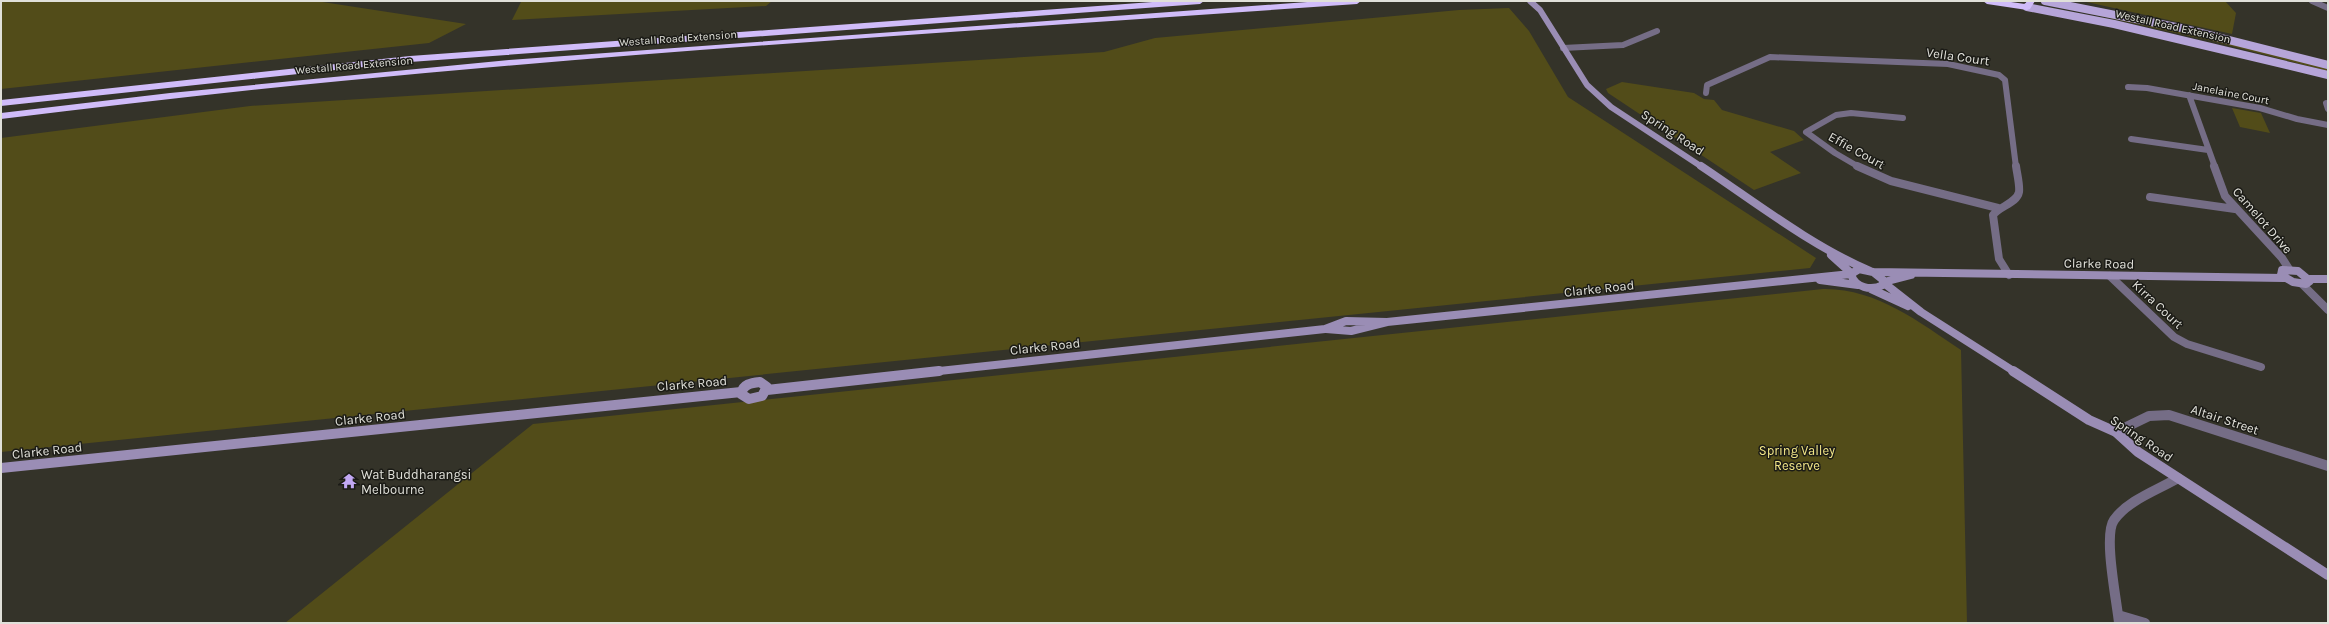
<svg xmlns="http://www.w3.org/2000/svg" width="2329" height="624" font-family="Karla,sans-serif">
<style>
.green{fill:#524c19}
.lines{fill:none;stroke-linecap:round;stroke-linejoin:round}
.street-far2{stroke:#756d86;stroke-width:6}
.street-far1{stroke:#756d86;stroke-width:8}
.street{stroke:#756d86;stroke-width:10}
.secondary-far2{stroke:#9a8db5;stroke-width:6}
.secondary-far1{stroke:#9a8db5;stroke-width:8}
.secondary{stroke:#9a8db5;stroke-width:10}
.primary{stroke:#b6a5d9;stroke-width:8}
.highway{fill:#d0bcf9;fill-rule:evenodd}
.labels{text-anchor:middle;stroke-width:3;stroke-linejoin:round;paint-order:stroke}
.far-street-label{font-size:11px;fill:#e0e0d9;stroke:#1b1b16}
.street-label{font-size:13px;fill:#e0e0d9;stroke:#1b1b16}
.park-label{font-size:13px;fill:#f3e788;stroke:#1b1b16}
.poi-label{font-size:13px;fill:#e0e0d9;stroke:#1b1b16;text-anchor:start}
</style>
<rect width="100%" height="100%" fill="#343329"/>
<path class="green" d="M1 1H316L466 24 429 43 1 89Z
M512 1H772L766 6 512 20 521 2Z
M2082 1H2225L2236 13 2232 34Z
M1509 8 1529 31 1568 97 1816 258 1810 268 1 452V138L250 106 1104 52 1155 38 1459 10Z
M2074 10 2161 27 2328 67V71L2212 41Z
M1622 82 1694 93 1704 99 1714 100 1722 110 1794 131 1804 140 1770 152 1801 173 1754 190 1608 93 1606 89Z
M2232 108 2261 113 2270 133 2240 127Z
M1823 289C1876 288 1919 322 1961 350L1967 623H285L533 424Z"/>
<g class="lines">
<path class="street-far2" d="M2312 1 2328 8
M1563 48 1623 45 1657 31
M2128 87 2147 88 2260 108 2297 119 2328 125
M1706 93 1707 85 1770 57 1948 64 1999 75 2005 80 2016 167
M2189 95 2215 167
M2326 103 2328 109
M2131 139 2208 150
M1859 167 1835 153 1806 132 1836 115 1851 113 1903 118"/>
<path class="street-far1" d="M1857 166 1891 181 1998 208
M2214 166 2225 196 2282 258 2289 269
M2150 197 2235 209
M2009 275 1999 259 1993 215C2000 206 2017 203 2019 192 2020 185 2017 174 2016 166
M2110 276 2174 337 2187 344 2261 367
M2302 284 2328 310"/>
<path class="street" d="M2116 432 2149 416 2169 415 2328 466
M2118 615 2145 623
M2119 623C2117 602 2103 535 2114 520 2128 500 2158 490 2178 478"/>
<path class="secondary-far2" d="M1530 1 1540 10 1587 85 1611 107 1702 167"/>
<path class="secondary-far1" d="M1701 166C1755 202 1810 245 1870 271
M1831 255 1851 273
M1859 269 1873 272 1883 280V285C1871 291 1855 288 1851 274Z
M2282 270 2298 271 2310 281 2306 284 2293 282 2281 275Z
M1873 272 2284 278
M2310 279H2328
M1820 280 1858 285
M1884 282 1911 275
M1884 283 1921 312 2015 372
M1871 289 1908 306
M1326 329 1351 331 1387 322 1851 274
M930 372 1325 329 1346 321 1387 322"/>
<path class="secondary" d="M2013 371 2089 420 2116 432 2138 452 2328 575
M760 382 767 387 762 396 749 399 741 394C743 384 751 383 760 382Z
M767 390 939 371
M1 468 741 392"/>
<path class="primary" d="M2045 1 2181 28 2328 65
M2027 7 2114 24 2328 75"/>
<path class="highway" d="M1166 1H1204L1200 4 410 62 1 106V100L410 56Z
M1321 1H1361L1357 4C1018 28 679 48 341 81 227 92 114 105 1 119V113L170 93 509 60Z
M1983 1H2004L2025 4 2027 1H2035L2030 9 2027 10 1987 4Z"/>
</g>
<defs>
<symbol id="temple-bare" viewBox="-9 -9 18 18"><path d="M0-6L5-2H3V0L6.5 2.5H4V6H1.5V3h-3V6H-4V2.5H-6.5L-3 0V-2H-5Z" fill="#c2a8f3" stroke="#1b1b16" stroke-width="2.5" paint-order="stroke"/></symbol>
</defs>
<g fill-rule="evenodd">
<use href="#temple-bare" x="338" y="470" width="22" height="22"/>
</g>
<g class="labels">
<g class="far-street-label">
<text transform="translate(2173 26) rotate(13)" y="4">Westall Road Extension</text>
<text transform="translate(678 38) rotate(-4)" y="4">Westall Road Extension</text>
<text transform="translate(354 65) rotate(-5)" y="4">Westall Road Extension</text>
<text transform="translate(2231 93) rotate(11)" y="4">Janelaine Court</text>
</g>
<g class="street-label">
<text transform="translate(1958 56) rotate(8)" y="5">Vella Court</text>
<text transform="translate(1673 132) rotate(33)" y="5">Spring Road</text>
<text transform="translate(1857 150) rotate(29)" y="5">Effie Court</text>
<text transform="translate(2263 220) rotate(49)" y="5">Camelot Drive</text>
<text transform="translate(2099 263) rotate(1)" y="5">Clarke Road</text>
<text transform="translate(1599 288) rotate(-6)" y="5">Clarke Road</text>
<text transform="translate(2158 304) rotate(43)" y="5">Kirra Court</text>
<text transform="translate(1045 346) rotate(-6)" y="5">Clarke Road</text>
<text transform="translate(692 383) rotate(-5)" y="5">Clarke Road</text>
<text transform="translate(370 417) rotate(-6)" y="5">Clarke Road</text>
<text transform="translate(2225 419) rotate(18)" y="5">Altair Street</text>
<text transform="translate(2142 438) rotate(34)" y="5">Spring Road</text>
<text transform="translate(47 450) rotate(-6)" y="5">Clarke Road</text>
</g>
<g class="park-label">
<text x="1797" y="455">Spring Valley<tspan x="1797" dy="15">Reserve</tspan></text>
</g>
<g class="poi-label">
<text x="361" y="479">Wat Buddharangsi<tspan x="361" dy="15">Melbourne</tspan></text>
</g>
</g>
<rect width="2329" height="624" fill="none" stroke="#e0e0d9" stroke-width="4"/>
</svg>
